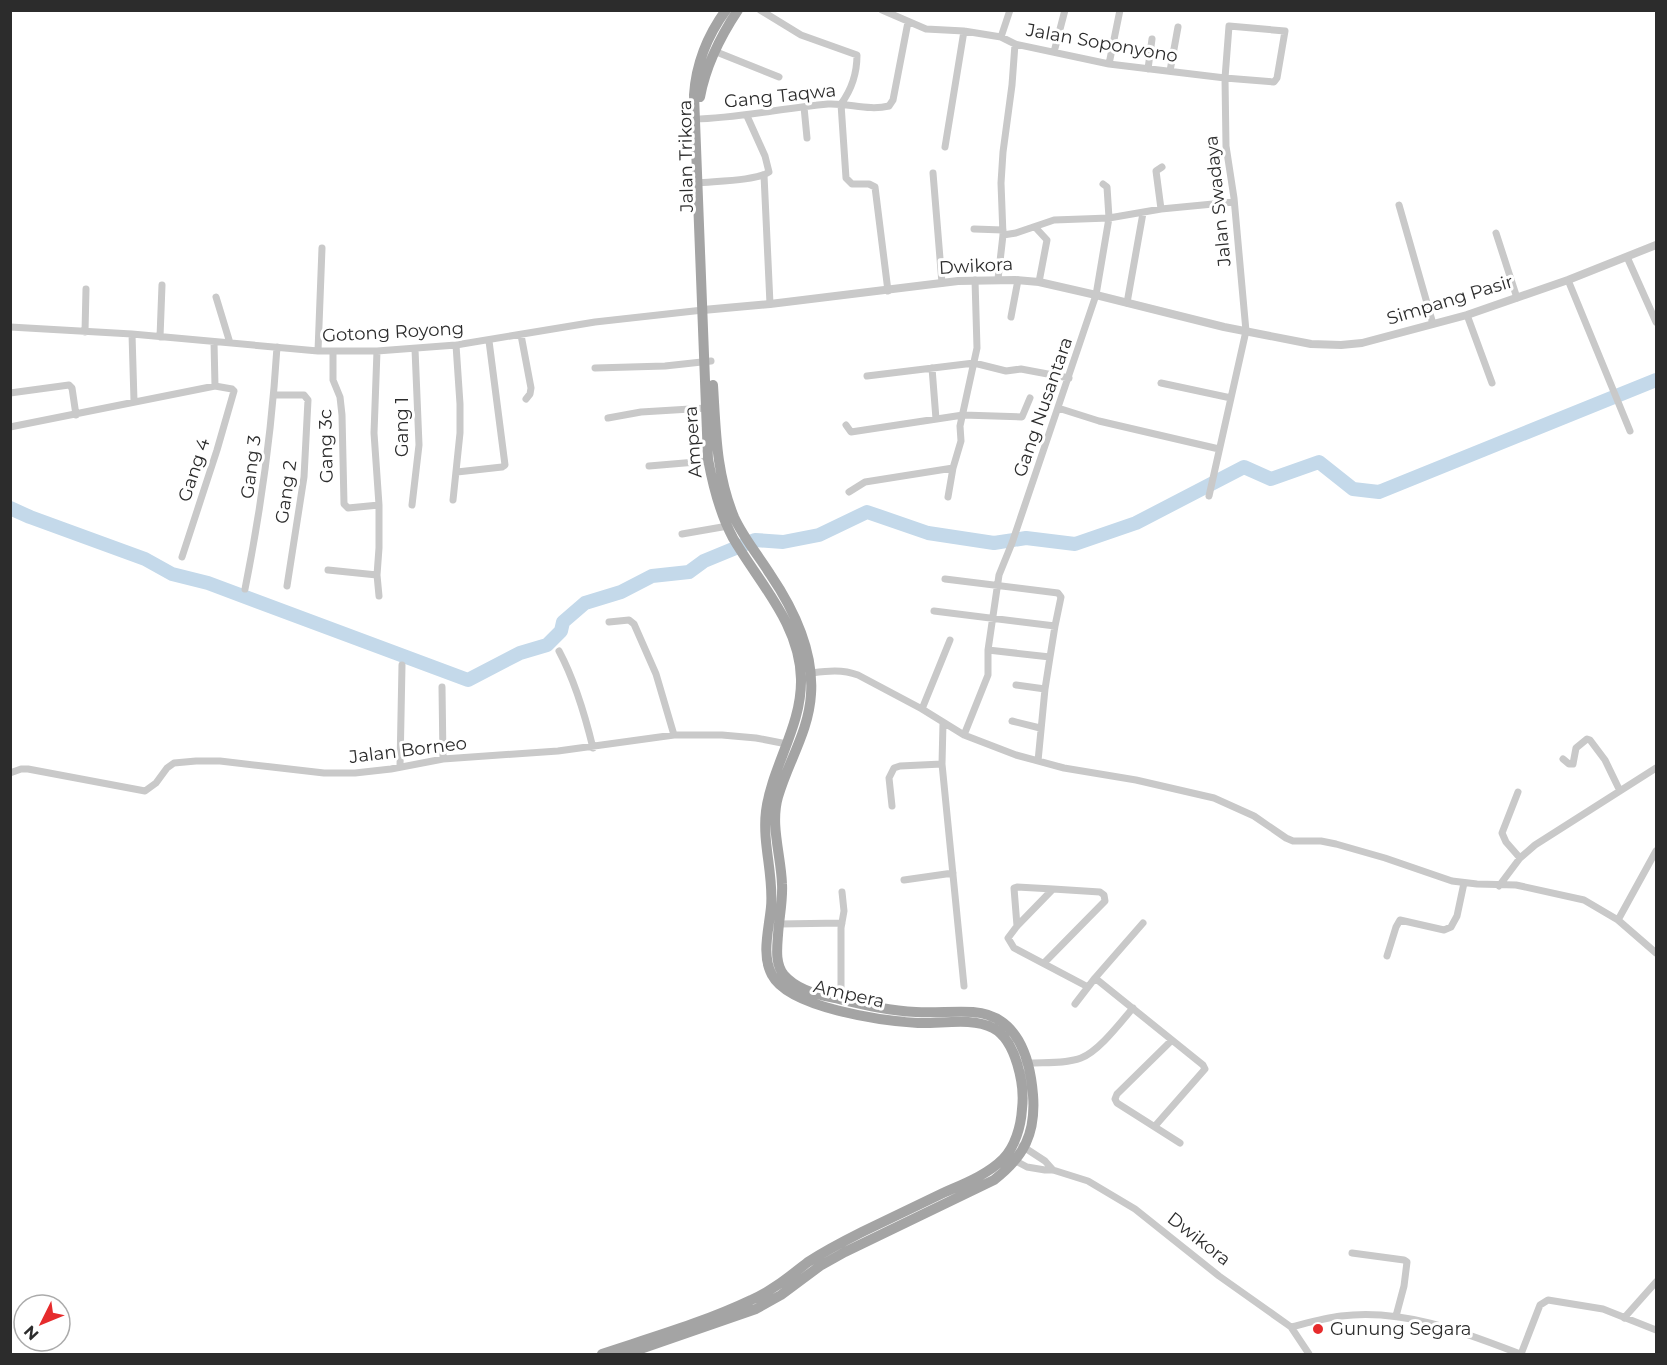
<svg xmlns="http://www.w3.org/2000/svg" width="1667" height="1365" font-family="Montserrat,sans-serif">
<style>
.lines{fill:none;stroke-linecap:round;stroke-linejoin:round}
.river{stroke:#c4d9ea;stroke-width:14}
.minor{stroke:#c9c9c9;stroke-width:7}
.tertiary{stroke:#c9c9c9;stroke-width:8}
.primary{stroke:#a4a4a4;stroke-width:10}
.poi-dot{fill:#e62b2c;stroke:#fff;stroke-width:2}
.labels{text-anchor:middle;stroke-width:6;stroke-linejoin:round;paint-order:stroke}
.street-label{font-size:18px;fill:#2c2c2c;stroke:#fff}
.poi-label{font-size:18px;fill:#2c2c2c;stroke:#fff;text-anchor:start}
</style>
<rect width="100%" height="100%" fill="#fff"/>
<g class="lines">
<path class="river" d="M10 508 30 517 145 559 172 574 208 583 468 680 520 653 547 645 561 631 563 622 585 603 621 592 652 576 689 572 704 561 755 540 783 542 819 535 867 512 928 533 994 543 1026 538 1075 544 1136 523 1244 467 1271 479 1319 462 1353 489 1379 492 1656 380"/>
<path class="minor" d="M760 10 801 35 857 55C857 73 852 89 841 104L846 178 852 184H869L875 187 888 291
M882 10 926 29 964 31 1001 37 1015 44 1109 64 1225 78 1226 146 1234 198 1246 331 1209 496
M1229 26 1285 31 1277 78 1274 82 1225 78Z
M1001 37 1010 10
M714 51 779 77
M1054 52 1065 10
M1109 64 1120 10
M1148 69 1152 39
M1170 71 1178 27
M804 107 807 138
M694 119C739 118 783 108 828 104 849 103 868 111 889 106L893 100 908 22
M945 147 964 31
M933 173 942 283
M764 175 770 304
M697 183C714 181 757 181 769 172L765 156 747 116
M1399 205 1433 324
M1161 209 1156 171 1162 167
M1035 227 1047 240 1039 282
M974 229 1003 230
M1496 233 1517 298
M1003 235 1016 233 1054 220 1109 218 1161 209 1234 202
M1627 257 1656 322
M998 279 1003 235 1001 183 1003 152 1012 85 1015 44
M1568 280 1630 431
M216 297 230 343
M1127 303 1143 213
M1467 315 1492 383
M1011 317 1018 280
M10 327 132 334 318 351H377L456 345 595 322 703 310
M85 332 86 289
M132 334 134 401
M521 335 531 388 530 394 526 399
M160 337 162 285
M214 342 215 386
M318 351 322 248
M333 351V380L340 397 342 415 344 504 348 508 379 505
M377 351 374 433 379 505V548L377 575 379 596
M595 368 665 366 711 361
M932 368 936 419
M867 376 974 363 1006 371 1021 369 1069 378
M1161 383 1231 398
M10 393 69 385 72 388 76 415
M274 395H304L308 400 304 477 287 586
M1058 408 1099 421 1219 449
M608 418 641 412 707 408
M846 425 851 432 963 415 1022 417 1030 398
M10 427 215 386 232 389 234 391 217 450 182 557
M649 466 708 461
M457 472 502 467 505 465 489 341
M849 492 865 482 953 468
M948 497 953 468 961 441 960 426 977 348 975 280
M453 500 460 433V404L456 345
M412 505 419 445 415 349
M682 534 728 526
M328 570 377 575
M245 589C261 509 272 429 277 347
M934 611 1055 626 1061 597 1058 593 945 579
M609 622 629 620 634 624 656 674 674 735
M988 650 1050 657 1055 626
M559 651C575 681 585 715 593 748
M811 673C827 671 842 669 858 675L922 709 964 735 1016 755 1064 768 1136 780 1214 798 1254 816 1286 838 1293 841H1321L1336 844 1385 858 1452 881 1477 884 1516 885 1584 900 1618 920 1656 953
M1016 685 1045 689 1050 657
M442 687 443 759
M922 709 950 640
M1012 721 1040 728
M943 723 942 764 964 986
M964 735 988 675V650L999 575 1012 543 1096 295 1109 218 1107 187 1103 184
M1563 759 1569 764H1573L1576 748 1587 739 1590 740 1605 760 1620 791
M1038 761 1045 689
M400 767 402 665
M10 773 21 769H28L145 791 156 783 167 768 174 763 196 761H220L324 773H355L391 769 443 759 558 751 674 735H722L756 738 787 744
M1518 792 1502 833 1506 842 1520 858
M892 806 889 778 894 768 900 766 942 764
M904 880 953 873
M1499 886 1520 858 1535 845 1656 768
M1618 920 1656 851
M1143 923 1095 978 1203 1065 1205 1069 1155 1126
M779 924 842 923
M1017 926 1014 888 1017 887 1053 889
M1387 956 1396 927 1400 920 1444 930 1451 927 1457 916 1464 883
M1044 963 1105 901 1104 895 1100 892 1053 889 1017 926 1008 938 1014 948 1088 987
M841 1000V928L844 911 842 892
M1075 1004 1095 978
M1171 1041 1117 1094 1115 1099 1117 1103 1180 1143
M1028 1063C1045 1062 1065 1064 1081 1058 1099 1051 1120 1023 1133 1008
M1022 1146 1045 1161 1053 1170
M1012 1159 1027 1167 1045 1170H1053L1088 1181 1135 1209 1219 1276 1291 1327 1309 1354
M1352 1253 1404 1260 1407 1262 1404 1286 1396 1316
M1624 1318 1656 1282
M1291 1327C1307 1323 1324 1318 1341 1316 1403 1308 1463 1332 1520 1354
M1521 1354 1540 1305 1548 1300 1603 1309 1656 1330"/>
<path class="tertiary" d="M703 310 770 304 958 281 1015 280 1039 282 1096 295 1224 327 1311 344 1341 345 1362 343 1467 315 1568 280 1656 245"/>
<path class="primary" d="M700 97C706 65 720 37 738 10
M602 1354C650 1338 705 1322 751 1300 772 1291 790 1276 808 1262 825 1251 844 1241 862 1232 889 1219 916 1206 943 1193 963 1184 987 1175 1003 1159 1015 1147 1021 1126 1022 1109 1025 1085 1016 1040 993 1028 972 1017 941 1024 918 1023 883 1021 789 1008 772 975 761 955 769 929 771 907 774 875 762 844 766 811 772 766 802 726 801 679 800 624 759 583 733 538 720 514 713 486 708 459L694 95C696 64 707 36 726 10
M626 1354 756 1309 781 1295 820 1266 845 1252 994 1180C1024 1157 1036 1133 1033 1095 1030 1057 1017 1015 973 1012 954 1011 935 1013 916 1012 889 1011 861 1004 835 998 817 995 796 989 784 975 775 964 777 948 778 935 779 918 783 901 782 884 781 855 770 825 778 797 788 762 809 731 811 694 814 651 793 608 770 574 758 555 743 537 734 517 716 473 716 432 713 385"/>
</g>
<circle class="poi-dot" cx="1318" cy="1329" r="6"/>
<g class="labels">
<g class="street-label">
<text transform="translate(1102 43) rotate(10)" y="6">Jalan Soponyono</text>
<text transform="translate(780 96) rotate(-6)" y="6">Gang Taqwa</text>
<text transform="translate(686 156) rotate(-91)" y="6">Jalan Trikora</text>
<text transform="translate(1218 201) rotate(-96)" y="6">Jalan Swadaya</text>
<text transform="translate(976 266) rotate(-3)" y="6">Dwikora</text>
<text transform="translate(1450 300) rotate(-17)" y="6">Simpang Pasir</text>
<text transform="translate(393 332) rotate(-3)" y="6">Gotong Royong</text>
<text transform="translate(1043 407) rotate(-71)" y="6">Gang Nusantara</text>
<text transform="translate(402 427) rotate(-90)" y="6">Gang 1</text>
<text transform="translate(693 442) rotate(-94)" y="6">Ampera</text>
<text transform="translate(326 446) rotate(-91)" y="6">Gang 3c</text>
<text transform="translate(251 467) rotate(-83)" y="6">Gang 3</text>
<text transform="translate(194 470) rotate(-72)" y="6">Gang 4</text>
<text transform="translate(286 492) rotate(-82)" y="6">Gang 2</text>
<text transform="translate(408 750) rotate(-7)" y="6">Jalan Borneo</text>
<text transform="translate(849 994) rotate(13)" y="6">Ampera</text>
<text transform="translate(1199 1239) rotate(38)" y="6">Dwikora</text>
</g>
<g class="poi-label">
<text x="1330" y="1335">Gunung Segara</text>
</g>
</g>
<rect width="1667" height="1365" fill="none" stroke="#2c2c2c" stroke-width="24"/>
<g transform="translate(42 1323) rotate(227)"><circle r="28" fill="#ffffff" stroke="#ababab" stroke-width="1.5"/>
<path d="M0-4.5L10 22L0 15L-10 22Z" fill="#e62b2c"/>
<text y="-9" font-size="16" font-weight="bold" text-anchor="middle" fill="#2c2c2c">N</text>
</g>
</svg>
